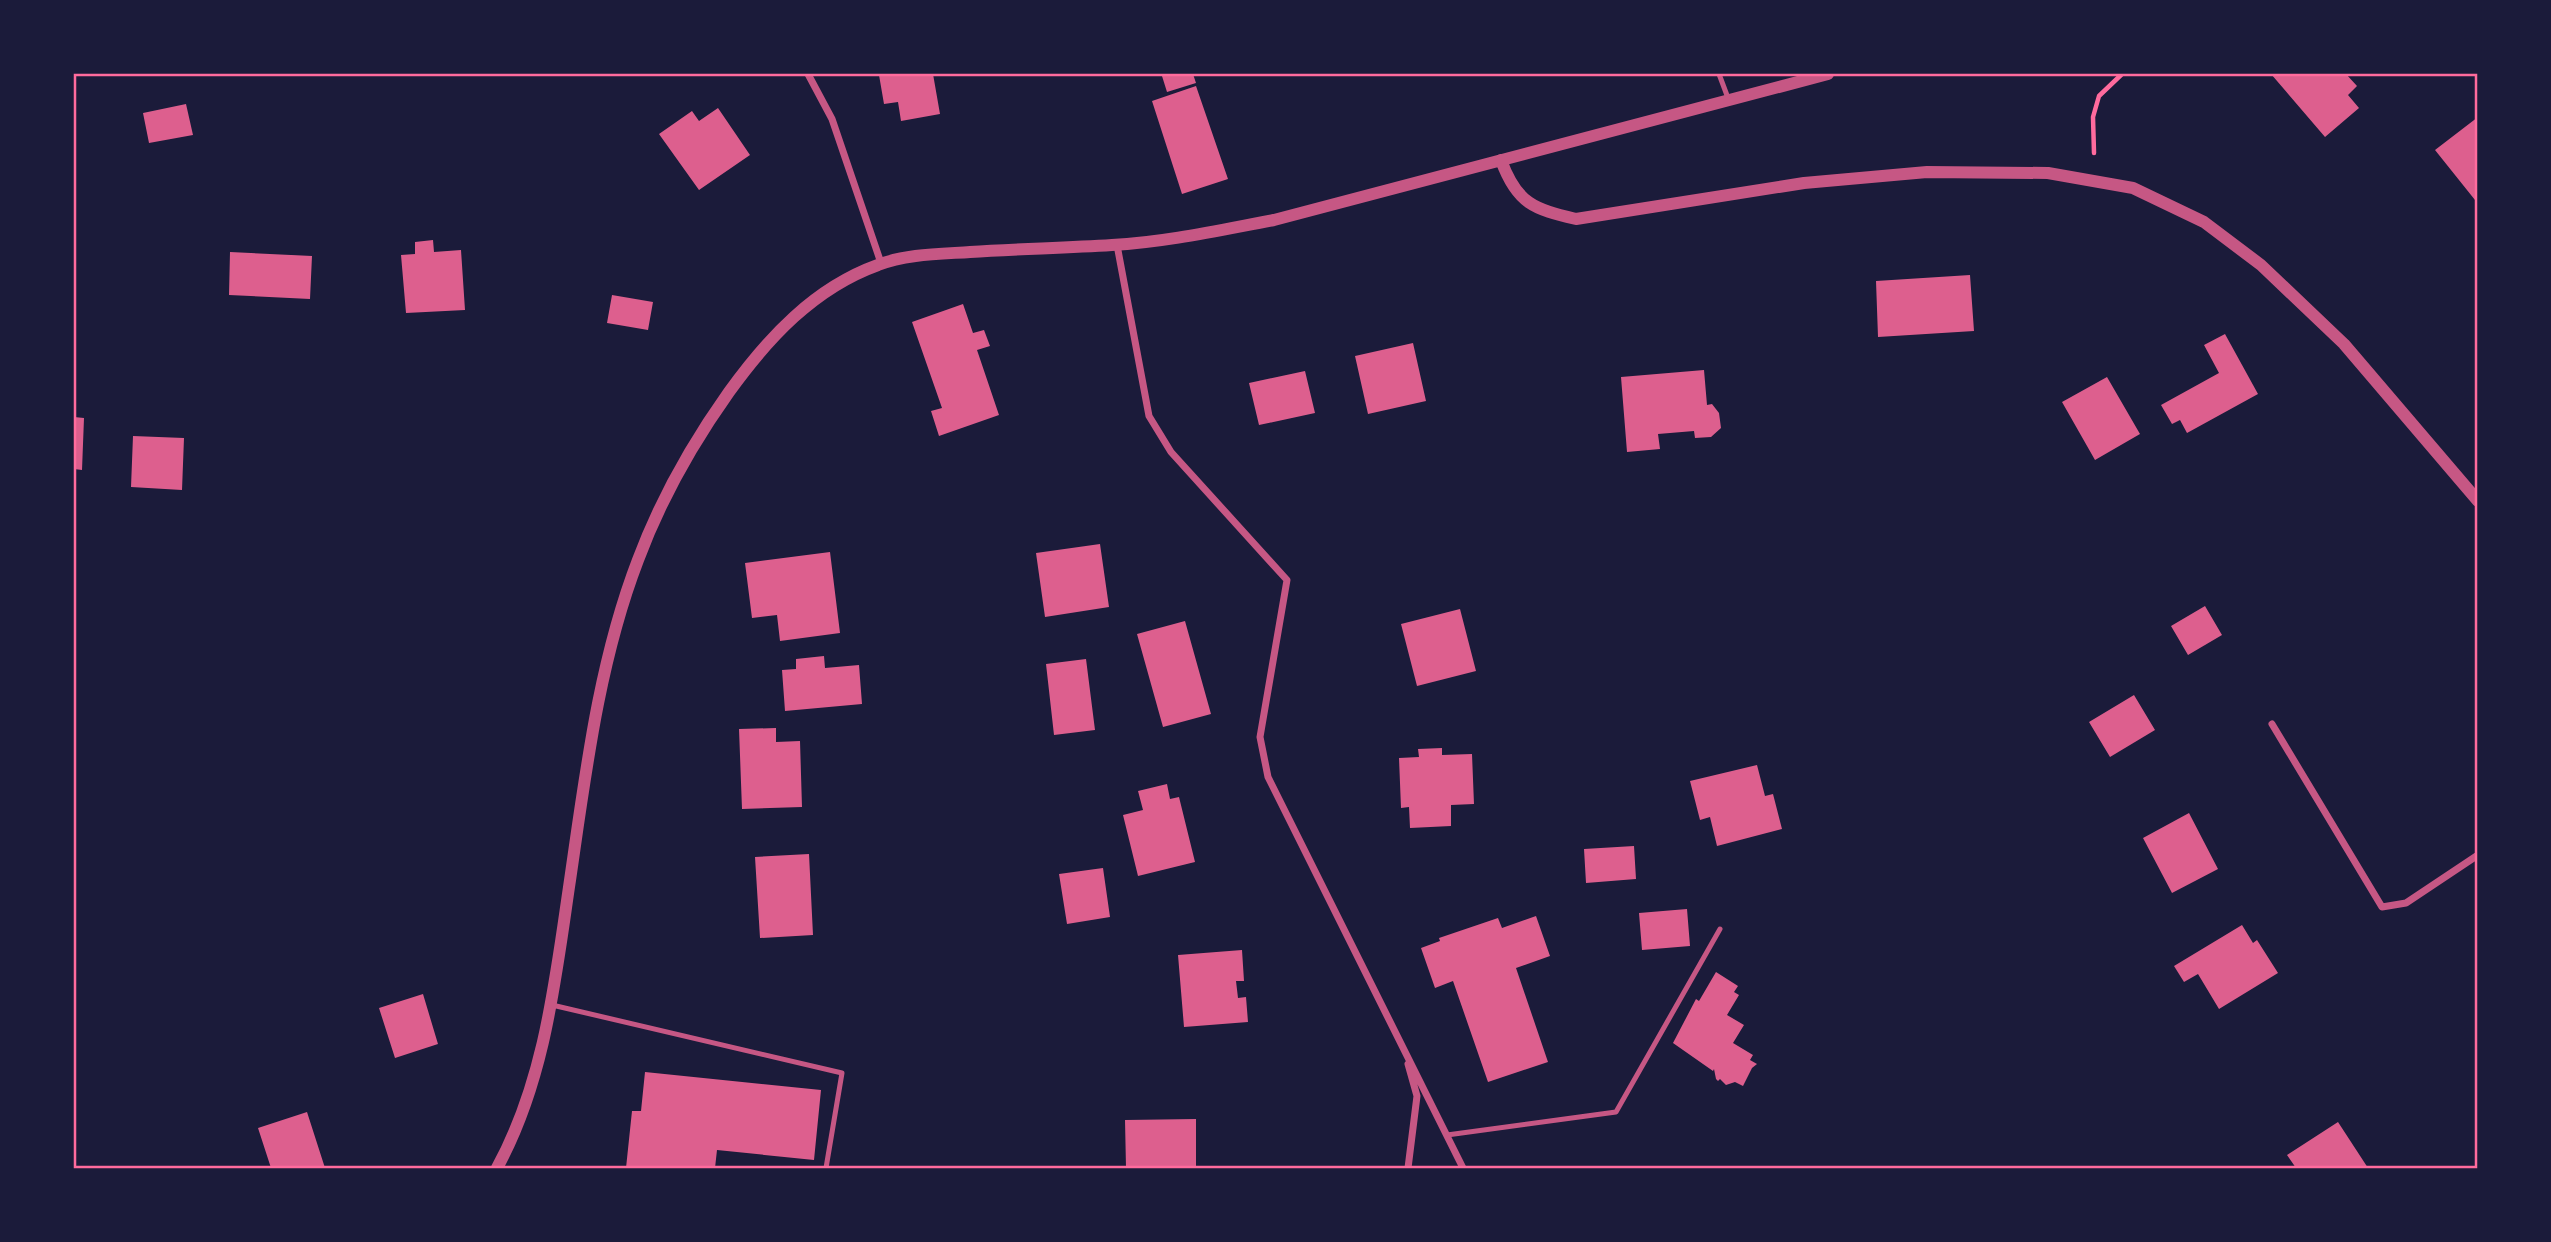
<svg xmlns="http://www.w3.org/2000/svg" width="2551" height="1242" font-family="Cabin,sans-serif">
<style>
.building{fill:#dd5f8e}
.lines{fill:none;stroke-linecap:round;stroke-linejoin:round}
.path{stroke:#ff6b9d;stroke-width:4.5}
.service{stroke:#c65784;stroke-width:5}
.minor{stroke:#c65784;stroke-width:7}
.tertiary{stroke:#c65784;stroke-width:12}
.neatline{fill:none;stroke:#ff6b9d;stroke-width:2.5}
</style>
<rect width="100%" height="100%" fill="#1b1b3a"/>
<path class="building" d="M887 74H933L940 114 901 121 898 102 884 104 879 75Z
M1169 74H1193L1196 83 1167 92 1162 76Z
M2271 74H2346L2357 86 2348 95 2359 108 2325 137Z
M1196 86 1228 179 1182 194 1152 101Z
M186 104 193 135 149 143 143 113Z
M718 108 750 155 699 190 659 134 692 111 699 121Z
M2478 117V198L2475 200 2435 150Z
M433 240 434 252 461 250 465 310 406 313 401 255 415 254V242Z
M230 252 312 256 310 299 229 295Z
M1970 275 1974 331 1878 337 1876 281Z
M612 295 653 302 648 330 607 323Z
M963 304 973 333 984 330 990 346 977 350 999 415 939 436 931 411 942 408 912 322Z
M2225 334 2258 394 2187 433 2180 420 2172 424 2161 405 2219 373 2204 345Z
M1413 343 1426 401 1368 414 1355 356Z
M1704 370 1707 405 1712 404 1719 413 1721 428 1711 437 1695 438 1694 431 1658 434 1660 449 1627 452 1621 377Z
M1305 371 1315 413 1259 425 1249 383Z
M2107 377 2140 434 2095 460 2062 402Z
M74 417 84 418 82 470 74 469Z
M133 436 184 438 182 490 131 487Z
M1100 544 1109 607 1045 617 1036 553Z
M830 552 840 633 780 641 777 615 752 618 745 563Z
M2205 606 2222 635 2188 655 2171 626Z
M1460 609 1476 671 1417 686 1401 624Z
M1185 621 1211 714 1163 727 1137 634Z
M824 656 825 668 859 665 862 704 785 711 782 670 796 669V659Z
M1086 659 1095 730 1054 735 1046 664Z
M2134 695 2155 730 2110 757 2089 722Z
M776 728V742L800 741 802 807 742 809 739 729Z
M1442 748V755L1472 754 1474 804 1451 805V826L1410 828 1409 807 1401 808 1399 758 1419 757 1418 749Z
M1757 765 1765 796 1773 794 1782 829 1717 846 1710 817 1700 820 1690 781Z
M1167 784 1170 799 1179 797 1195 862 1138 876 1123 815 1143 810 1138 791Z
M2189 813 2218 869 2172 893 2143 838Z
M1634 846 1636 879 1586 883 1584 849Z
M809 854 813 935 760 938 755 857Z
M1103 868 1110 917 1067 924 1059 874Z
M1687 909 1690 946 1642 950 1639 913Z
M1536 916 1550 956 1516 968 1548 1062 1488 1082 1453 981 1435 988 1421 948 1440 941 1439 938 1498 918 1502 928Z
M2242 925 2253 943 2257 940 2278 973 2219 1009 2198 974 2184 982 2174 966Z
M1242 950 1244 981H1236L1238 998 1246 997 1248 1022 1184 1027 1178 955Z
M1716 972 1738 986 1734 992 1739 995 1727 1015 1744 1025 1733 1043 1753 1055 1750 1060 1757 1064 1752 1068 1743 1086 1735 1082 1726 1085 1720 1079 1718 1081 1716 1079 1714 1069 1713 1071 1673 1043 1696 999 1699 1001Z
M423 994 438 1044 395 1058 379 1008Z
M645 1072 821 1090 814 1160 717 1150 715 1168H626L632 1111H641Z
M307 1112 325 1168H271L258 1128Z
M1196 1119V1168H1126L1125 1120Z
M2338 1122 2368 1168H2296L2287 1155Z"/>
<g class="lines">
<path class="path" d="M2094 153 2093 117 2099 96 2122 74"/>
<path class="service" d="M1719 74 1728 98
M552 1005 842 1073 826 1168
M1447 1135 1616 1112 1720 929"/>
<path class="minor" d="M808 74 832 119 881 263
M1117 245 1149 416 1171 452 1287 580 1260 737 1268 777 1463 1168
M2272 724 2382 907 2406 903 2478 855
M1408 1168 1417 1096 1408 1064"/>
<path class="tertiary" d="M1501 160C1517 204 1534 209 1576 219L1804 183 1927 172 2048 173 2133 188 2204 222 2261 265 2344 344 2478 501
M497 1168C544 1082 555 983 569 887 585 778 598 664 638 560 660 501 692 444 729 392 768 338 814 288 878 265 906 254 940 254 970 252 1017 249 1064 248 1112 245 1166 242 1220 230 1274 220L1828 74"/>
</g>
<rect width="2551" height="1242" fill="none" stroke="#1b1b3a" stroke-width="150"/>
<rect x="75" y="75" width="2401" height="1092" class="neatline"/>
</svg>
